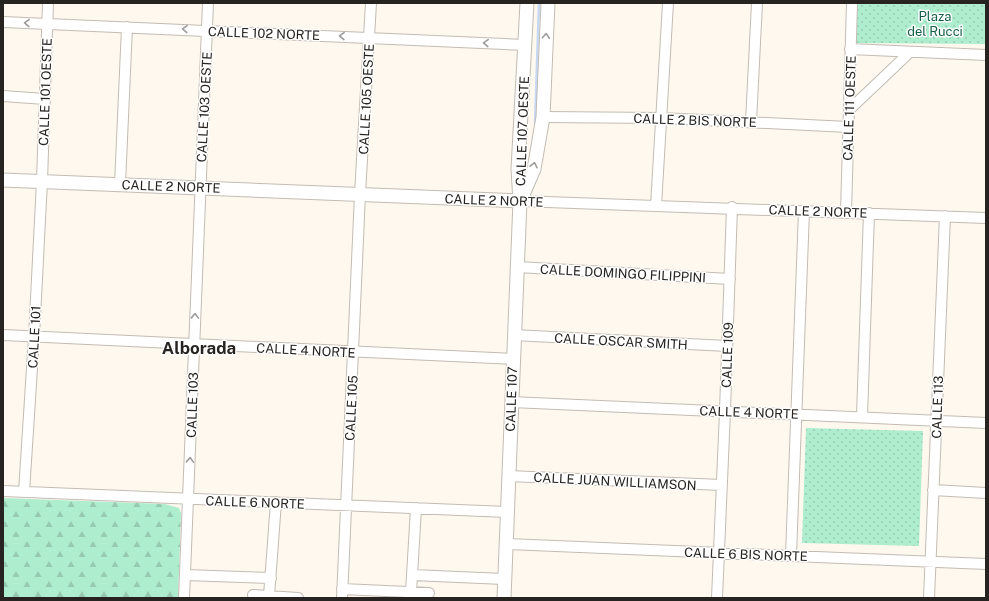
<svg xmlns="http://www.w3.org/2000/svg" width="989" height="601" font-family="'Public Sans',sans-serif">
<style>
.forest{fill:url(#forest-firs)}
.park{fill:url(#park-dots)}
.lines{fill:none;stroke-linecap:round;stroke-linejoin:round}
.stream{stroke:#c7d8f5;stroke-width:2.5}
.minor-casing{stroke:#c2bcb3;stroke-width:12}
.tertiary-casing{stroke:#c2bcb3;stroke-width:15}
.minor{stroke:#fff;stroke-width:10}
.tertiary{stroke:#fff;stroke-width:13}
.oneway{stroke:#9d9c9b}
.labels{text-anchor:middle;stroke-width:3;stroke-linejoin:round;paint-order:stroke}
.park-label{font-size:13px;fill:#156044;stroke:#fff}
.street-label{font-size:13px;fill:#262320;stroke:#fff}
.district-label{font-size:17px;font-weight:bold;fill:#262320;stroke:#fff}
</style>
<defs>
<pattern id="forest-firs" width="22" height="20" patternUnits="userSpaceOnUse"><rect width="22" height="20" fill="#aeedce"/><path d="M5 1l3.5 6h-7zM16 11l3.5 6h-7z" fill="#96cbb1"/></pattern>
<pattern id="park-dots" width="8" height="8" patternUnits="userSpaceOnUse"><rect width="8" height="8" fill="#aeedce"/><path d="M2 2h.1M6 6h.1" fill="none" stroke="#96cbb1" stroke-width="1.8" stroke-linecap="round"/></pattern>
</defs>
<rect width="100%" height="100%" fill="#fff8ef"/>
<path class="forest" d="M3 498 165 504 179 508 181 513 178 598H3Z"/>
<path class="park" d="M858 3H986V44L855 43Z
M806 428 923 431 919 546 802 543Z"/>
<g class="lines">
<path class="stream" d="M535 124 539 3"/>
<defs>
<path id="minor" d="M3 22 525 45
M850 49 986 55
M3 96 45 99
M849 110 910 52
M543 117 661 118 848 127
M751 122 757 3
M120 184 127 27
M520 201 986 218
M656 206 668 3
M846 212 852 3
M517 267 730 279
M3 335 513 359
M514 335 727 346
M511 402 986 423
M862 416 869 213
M508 476 722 485
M933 490 986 493
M3 491 507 512
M24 492 34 337 42 181 48 3
M506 544 986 564
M791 555 804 211
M185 575 271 578
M412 575 504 579
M342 589 429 593
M411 592 416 508
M253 595 298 598
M269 596 276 502
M184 598 208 3
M342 598 360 194 371 3
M717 598 725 411 732 207
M929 598 945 216"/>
<path id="tertiary" d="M3 180 520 201
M521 199 534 169 543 117 548 3
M504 598 520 201 518 169 527 3"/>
</defs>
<use href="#minor" class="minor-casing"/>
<use href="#tertiary" class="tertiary-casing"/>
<use href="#minor" class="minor"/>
<use href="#tertiary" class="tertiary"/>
</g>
<defs><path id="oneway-chevron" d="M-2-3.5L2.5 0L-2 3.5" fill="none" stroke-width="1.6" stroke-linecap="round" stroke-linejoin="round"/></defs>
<g class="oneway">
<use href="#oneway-chevron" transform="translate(27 23) rotate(-178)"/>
<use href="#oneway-chevron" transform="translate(185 29) rotate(-178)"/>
<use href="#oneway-chevron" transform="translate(342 36) rotate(-178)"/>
<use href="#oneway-chevron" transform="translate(546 36) rotate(-87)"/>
<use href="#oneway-chevron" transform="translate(486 43) rotate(-177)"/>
<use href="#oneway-chevron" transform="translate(534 165) rotate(-77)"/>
<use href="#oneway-chevron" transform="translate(195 316) rotate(-88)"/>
<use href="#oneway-chevron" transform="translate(190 460) rotate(-88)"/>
</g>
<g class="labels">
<g class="park-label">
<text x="935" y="21">Plaza<tspan x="935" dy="15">del Rucci</tspan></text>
</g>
<g class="street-label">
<text transform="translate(264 33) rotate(2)" y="5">CALLE 102 NORTE</text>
<text transform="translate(45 92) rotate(-88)" y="5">CALLE 101 OESTE</text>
<text transform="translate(366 99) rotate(-87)" y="5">CALLE 105 OESTE</text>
<text transform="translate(204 107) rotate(-87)" y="5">CALLE 103 OESTE</text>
<text transform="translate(849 108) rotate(-88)" y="5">CALLE 111 OESTE</text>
<text transform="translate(695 120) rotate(2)" y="5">CALLE 2 BIS NORTE</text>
<text transform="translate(522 131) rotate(-88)" y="5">CALLE 107 OESTE</text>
<text transform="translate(171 186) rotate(2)" y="5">CALLE 2 NORTE</text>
<text transform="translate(494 200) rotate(2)" y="5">CALLE 2 NORTE</text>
<text transform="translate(818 211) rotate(2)" y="5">CALLE 2 NORTE</text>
<text transform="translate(623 273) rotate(3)" y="5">CALLE DOMINGO FILIPPINI</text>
<text transform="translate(34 337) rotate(-87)" y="5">CALLE 101</text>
<text transform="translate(621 341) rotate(3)" y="5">CALLE OSCAR SMITH</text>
<text transform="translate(306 350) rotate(3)" y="5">CALLE 4 NORTE</text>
<text transform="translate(727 355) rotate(-88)" y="5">CALLE 109</text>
<text transform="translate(511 399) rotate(-88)" y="5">CALLE 107</text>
<text transform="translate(192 405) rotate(-88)" y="5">CALLE 103</text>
<text transform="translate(937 407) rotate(-88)" y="5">CALLE 113</text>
<text transform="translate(351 408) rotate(-87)" y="5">CALLE 105</text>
<text transform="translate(749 412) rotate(2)" y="5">CALLE 4 NORTE</text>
<text transform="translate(615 481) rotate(3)" y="5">CALLE JUAN WILLIAMSON</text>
<text transform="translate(255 502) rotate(2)" y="5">CALLE 6 NORTE</text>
<text transform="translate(746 554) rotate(2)" y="5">CALLE 6 BIS NORTE</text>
</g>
<g class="district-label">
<text x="199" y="354">Alborada</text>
</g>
</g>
<rect width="989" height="601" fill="none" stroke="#262320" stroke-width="8"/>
</svg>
